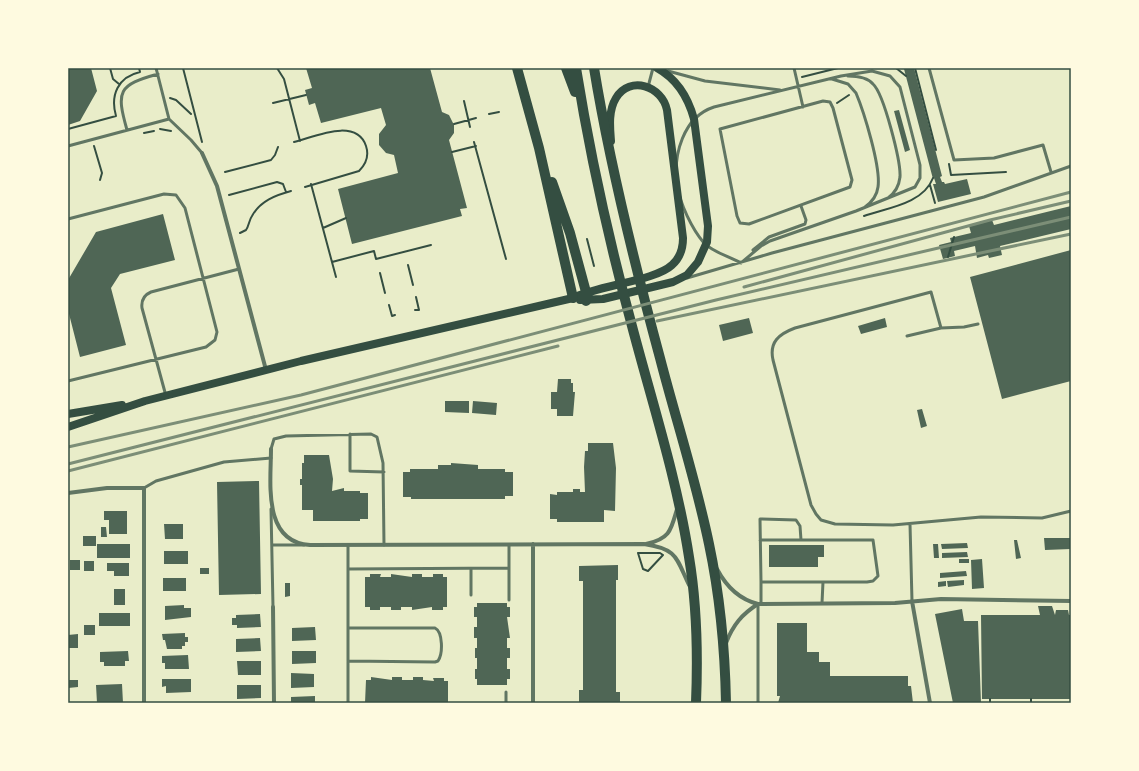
<svg xmlns="http://www.w3.org/2000/svg" width="1139" height="771" font-family="Merriweather,serif">
<style>
.building{fill:#4f6655}
.lines{fill:none;stroke-linecap:round;stroke-linejoin:round}
.path{stroke:#344e41;stroke-width:2}
.service{stroke:#617663;stroke-width:3}
.minor{stroke:#617663;stroke-width:4}
.secondary{stroke:#344e41;stroke-width:8}
.trunk{stroke:#344e41;stroke-width:10}
.rail{stroke:#7c8e77;stroke-width:3}
.neatline{fill:none;stroke:#344e41;stroke-width:1.5}
</style>
<rect width="100%" height="100%" fill="#e9edc9"/>
<path class="building" d="M68 68H91L97 91 80 121 68 125Z
M306 68H430L442 112 449 115 454 125V133L449 140 467 208 460 209 462 216 352 244 338 189 398 173 394 155 386 153 379 145V134L386 125 381 108 321 123 315 103 309 105 305 90 312 88Z
M907 68H914L942 176 940 177 942 182H944L945 184 967 179 971 194 938 202 933 184H936L934 178 933 179 904 69Z
M899 110 910 150 905 152 894 111Z
M1071 206V229L1000 246 1002 255 989 258 988 255 977 258 975 246 954 251 955 256 943 259 939 245 951 242 950 238 971 233 969 226 992 220 994 225Z
M163 214 175 260 120 274 111 288 126 345 80 357 68 310V280L96 232Z
M1071 250V381L1002 399 970 277Z
M749 318 753 333 723 341 719 325Z
M885 318 887 327 861 334 858 326Z
M558 379H571V383H573V392H575L573 416H557V409H551V392H557Z
M445 401H469V413L445 412Z
M473 401 497 403 496 415 472 413Z
M922 409 927 426 921 428 917 410Z
M588 443H613L616 468 615 511 604 510V522H557V519H550V494L557 495V492H573V489H580V492H585L584 467 585 451H588Z
M304 455H329L333 479 332 491 344 488V491H360V493H368V519H360V521H313V510H302V485H300V479H302V463H304Z
M451 463 478 465V469H505V472H513V496H505V499H411V497H403V472H410V469H438V465H451Z
M259 481 261 594 219 595 217 482Z
M104 511H127V534H109V520H104Z
M164 524H183V539H165Z
M101 527H106L107 537H101Z
M83 536H96V546H83Z
M1044 538H1071V549L1045 550Z
M1014 540H1017L1021 558 1016 559Z
M967 543 968 548 942 549 941 544Z
M97 544H130V558H97Z
M933 544H938L939 558H934Z
M769 545H824V557H818V567H769Z
M164 551H188V564H164Z
M967 552 968 557 942 558V553Z
M959 559H969V563H959Z
M982 559 984 588 972 589 971 560Z
M70 560H80V570H70Z
M84 561H94V571H84Z
M107 563H129V576H114V571H107Z
M618 565V580H616V692H620V703H579V690H583V581H579V566Z
M200 568H209V574H200Z
M966 571 967 576 940 578V573Z
M370 574H381L380 577H391V574L412 577V574H422V577H433V574H443V577H447V607H443V610H432V607L412 610V607H401V610H391V607H380V610H370V607H365V577H370Z
M163 578H186V591H163Z
M964 580V585L948 587 947 581Z
M946 581V586L938 587V582Z
M285 583H290V596L285 597Z
M114 589H125V605H114Z
M477 603H507V607H510V617H507L510 638H507V648H510V658H507V669H510V679H507V685H477V679H475V669H477V658H475V648H477V638H474V627H477V617H474V607H477Z
M184 605V608H191V617L165 620V606Z
M1038 606H1052L1055 615 1056 610H1068L1069 615H1071V699H982L981 615H1040Z
M962 609 964 621H978L981 703H953L935 614Z
M99 613H130V626H99Z
M260 614 261 627 237 628V625H232V618H236V615Z
M777 623H807V652H819V662H830V676H908V686H911L913 703H778L780 696H777Z
M84 625H95V635H84Z
M315 627 316 640 292 641V628Z
M185 633V637H188V642H185V646H182V649H167L165 640H163L162 634Z
M78 634V648H69L68 635Z
M260 638 261 651 236 652V639Z
M128 651 129 661H125V666H104V662H100V652Z
M292 651H316V663L292 664Z
M188 655 189 669H165V663H162V656Z
M237 661H261V675H238Z
M291 673 314 674V687L291 688Z
M371 677 392 680V677H402V680H413V677H423V680L434 681 433 678H444V681H448V703H365L366 680H371Z
M162 679H191V692L166 693V686L162 687Z
M68 680H78V687L68 688Z
M122 684 123 703H97L96 685Z
M237 685H261V698L237 699Z
M315 696V703H291V697Z"/>
<g class="lines">
<path class="path" d="M110 68 113 79 119 84
M183 68 202 142
M277 68 284 79 300 141
M896 68 906 76
M915 68 936 150
M802 77 838 68
M170 98 176 100 191 114
M464 101 470 127
M273 103 306 95
M837 103 849 95
M489 114 499 112
M116 116C110 95 118 77 140 72L139 68
M454 124 476 118
M68 129 116 116
M160 129 171 131
M144 133 154 131
M294 142C314 137 356 117 366 146 369 155 366 164 359 171L305 187
M474 142 506 259
M94 146 102 173 100 180
M452 152 476 146
M949 164 951 175 1006 172
M225 172 271 160 275 155 278 147
M311 184 336 277
M930 185 935 203
M229 195 277 182 283 184 286 192
M864 216C887 208 923 204 933 178
M323 228 346 218
M240 233 246 230C249 226 249 220 252 216 260 201 276 195 291 191
M587 239 594 266
M948 257 954 237
M332 262 374 251 376 259 431 245
M408 265 413 285
M380 273 385 293
M389 305 392 316 395 315
M415 310H419L416 297
M638 553H660L663 555 648 571 643 569Z
M990 699V703
M1031 699V703"/>
<path class="service" d="M794 68 803 107
M929 68 954 160 994 158 1043 145 1051 172
M668 71 705 81 780 90
M872 71 890 76 900 87 920 165V178L915 187 856 211 770 241 761 246 741 263C729 256 714 253 704 243 692 229 680 204 677 185 673 155 683 117 714 107L841 76Z
M848 76C857 76 867 77 873 84 884 94 901 162 900 177 899 186 895 193 888 198
M832 79 848 84 856 93C864 112 881 167 878 187 877 195 872 202 865 207
M648 87 653 68
M823 101 830 102 833 108 852 180 850 187 749 224 740 223 737 216 720 129Z
M169 119 191 140 202 153
M127 130C116 91 118 85 158 74
M68 146 169 119 156 68
M68 219 164 194 176 195 185 208 217 332 215 340 206 347 68 381
M753 250 769 237 805 224 806 220 801 206
M687 278 772 253 984 197 1071 166
M941 328 931 292 795 328C779 334 769 342 773 360L811 505 816 514 821 520 835 524 893 525 981 517 1042 518 1071 511
M907 336 941 328 964 327 978 324
M166 396 142 308C141 300 144 295 151 292L239 269
M350 434V471L384 472
M271 449 274 439 286 436 371 434 377 437 383 463 384 545
M144 488 156 481 224 462 271 458
M271 509 273 607
M910 524 912 601
M760 540H873L878 576 873 581 867 582H761L760 519 796 520 800 526 801 540
M272 545H304
M348 545V703
M509 545V568
M348 569 509 568V600
M471 569V595
M761 582V604
M822 603 823 582
M758 604V703
M348 628H435C443 632 443 654 438 661L435 662 348 661
M506 692V703"/>
<path class="minor" d="M202 153 217 186 266 370
M271 449C271 482 262 542 310 545L644 544C678 549 676 558 689 585
M68 493 107 488H144V703
M533 544V703
M646 544C670 539 671 530 677 509
M717 569C726 586 738 599 758 604L895 603 941 599 1071 601
M912 601 930 703
M273 607 274 703
M726 643C733 625 742 614 758 604"/>
<path class="secondary" d="M580 300 603 299 673 282 687 275 698 262 707 242 708 226 694 119C688 97 677 79 657 68
M68 414 122 405
M68 427 145 401 301 361 573 298C599 285 655 281 672 265 680 258 683 248 683 238L667 110C662 86 630 75 616 98 608 111 610 128 611 141"/>
<path class="trunk" d="M517 68 539 148 573 298
M566 68 575 92
M576 68C590 155 609 241 632 326 652 402 677 479 689 557 697 605 698 654 696 703
M594 68C610 166 634 262 660 358 676 420 696 481 709 544 720 596 725 650 726 703
M552 182 570 233 586 292V301"/>
<path class="rail" d="M744 287 990 220 1071 201
M657 321 1071 234
M68 447 301 395 1071 192
M68 464 716 300 1071 217
M68 471 558 346"/>
</g>
<rect width="1139" height="771" fill="none" stroke="#fefae0" stroke-width="138"/>
<rect x="69" y="69" width="1001" height="633" class="neatline"/>
</svg>
